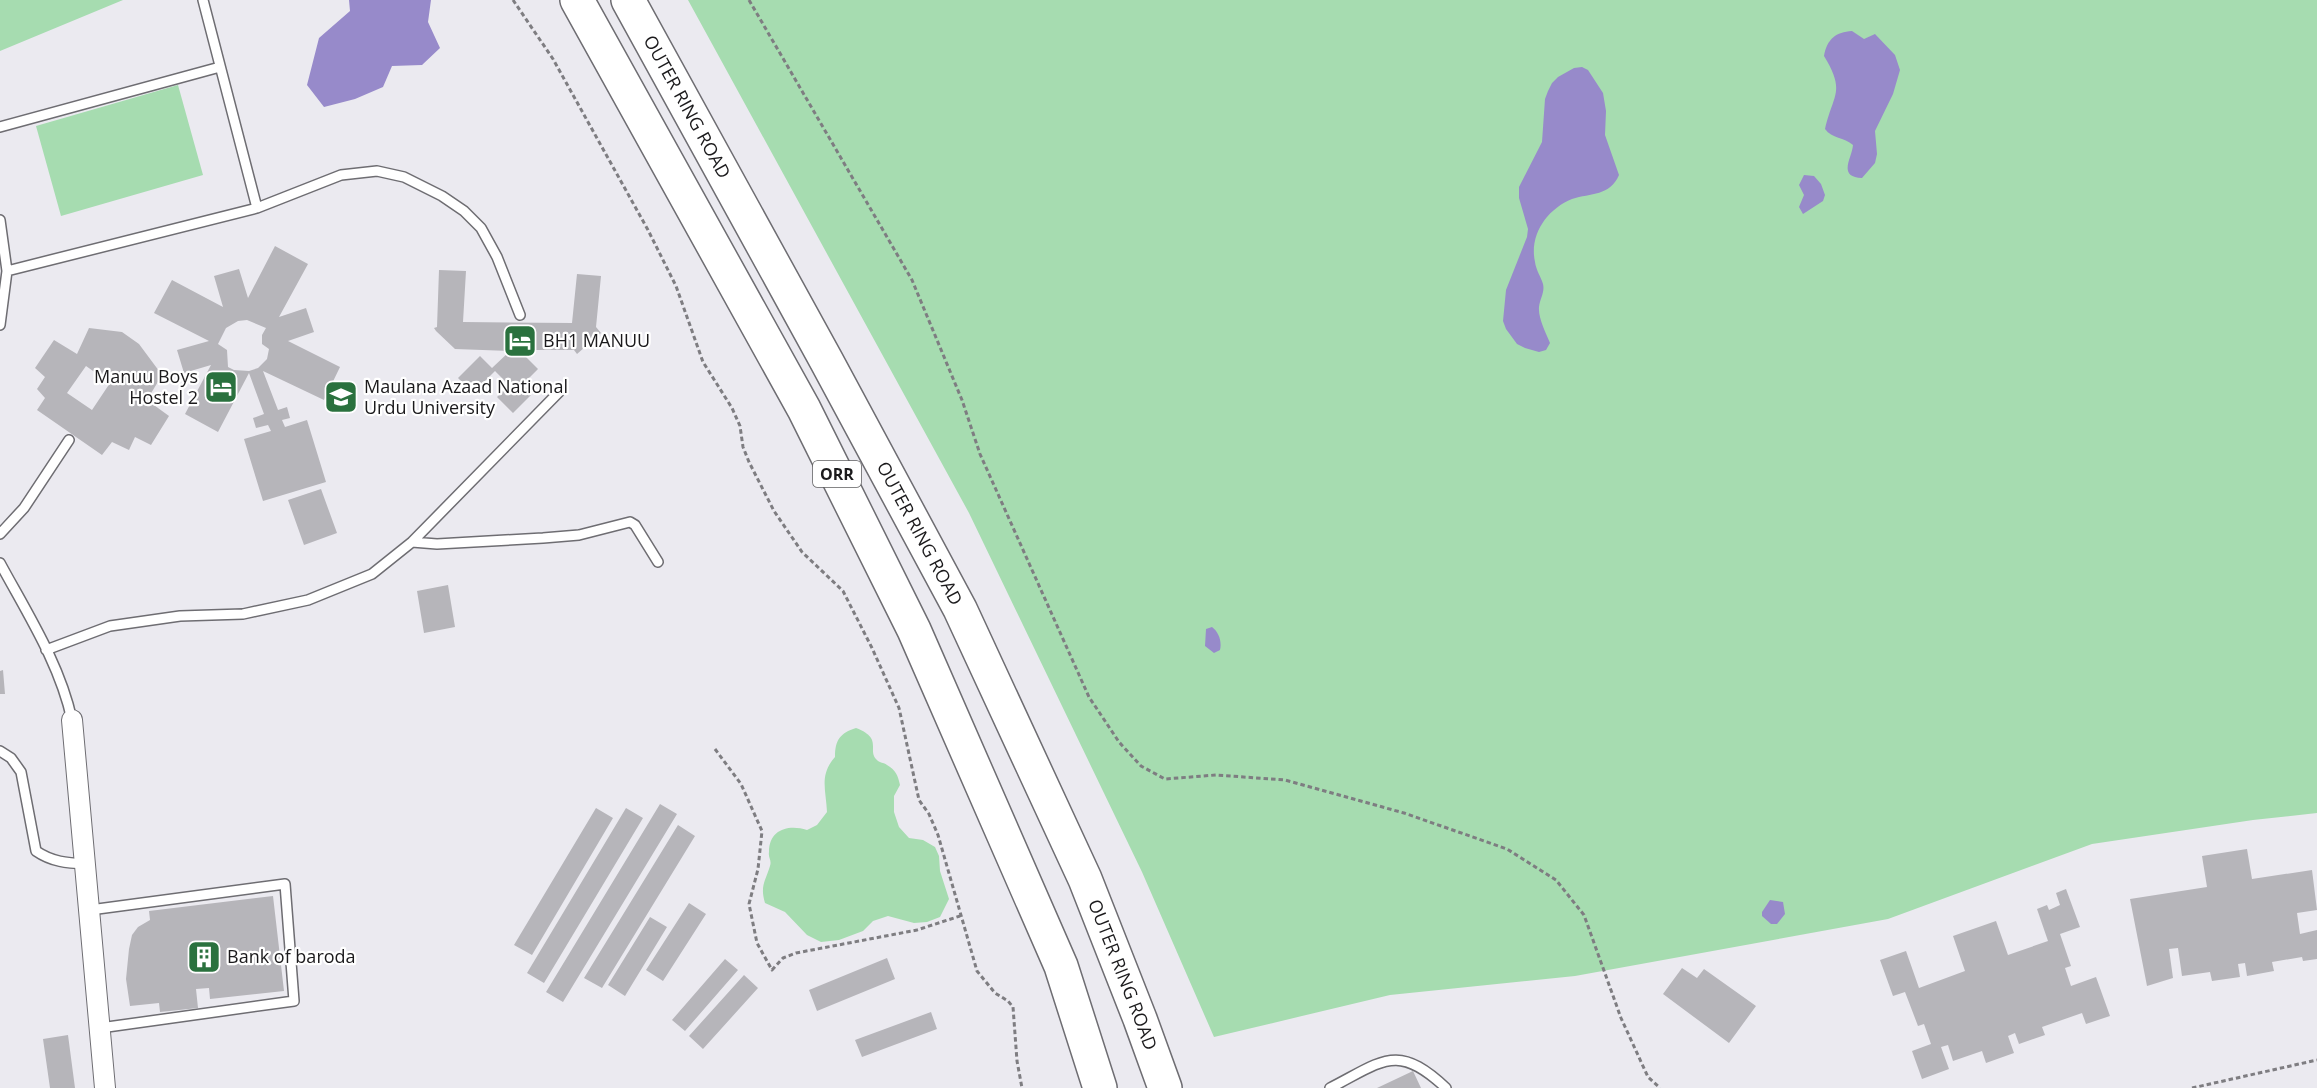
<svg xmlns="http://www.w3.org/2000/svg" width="2317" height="1088" font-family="'Open Sans',sans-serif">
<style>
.green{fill:#a6dcb0}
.water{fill:#978aca}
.building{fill:#b6b5ba;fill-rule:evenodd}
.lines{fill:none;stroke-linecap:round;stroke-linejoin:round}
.lane-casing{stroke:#6e6d72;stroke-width:12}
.street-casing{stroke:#6e6d72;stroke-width:22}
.highway-casing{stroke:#6e6d72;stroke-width:36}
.path{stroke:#7e7d81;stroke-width:3;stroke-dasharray:4.5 3;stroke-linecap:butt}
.lane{stroke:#fff;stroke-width:9}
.street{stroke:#fff;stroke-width:20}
.highway{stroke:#fff;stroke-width:33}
.labels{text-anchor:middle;stroke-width:4.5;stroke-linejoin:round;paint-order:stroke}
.shield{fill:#fff;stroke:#5f5f60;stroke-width:1.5}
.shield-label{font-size:16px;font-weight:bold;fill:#1b1a1c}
.street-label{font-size:18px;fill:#1b1a1c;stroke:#fff}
.poi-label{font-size:18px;fill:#1b1a1c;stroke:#fff;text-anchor:start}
</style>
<rect width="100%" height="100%" fill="#ebeaf0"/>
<path class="green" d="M0 0H123L0 51Z
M688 0H2317V813L2253 820 2092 844 1888 919 1575 976 1390 995 1214 1037 1142 872 969 513Z
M178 85 203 175 61 216 36 126Z
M856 728C885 739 865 751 878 761 881 763 885 763 887 765 896 770 898 776 900 785L894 796V812L899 827 909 838 923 840 935 847 939 856 940 871 949 899 940 917 927 922 914 923 888 916 873 921 863 931 839 940 821 942 807 935 785 912 765 903C760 886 765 882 770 866 772 860 768 858 769 852 769 829 789 824 807 830L817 825 827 812C826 790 819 775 835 757 835 740 840 733 856 728Z"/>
<path class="water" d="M349 0H431L428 22 440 48 422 65 392 66 383 87 355 99 324 107 307 85 319 38 350 11Z
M1852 31 1864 39 1875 34 1895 55 1900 70 1893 94 1875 131 1877 154 1875 163 1862 178C1837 177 1852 158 1853 145 1844 137 1832 139 1825 129 1833 94 1846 92 1824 56 1827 39 1836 32 1852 31Z
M1582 67 1588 70 1603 93 1606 111 1605 135 1619 175C1610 196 1591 193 1572 199 1547 209 1529 235 1535 262 1536 270 1541 277 1543 284 1545 292 1540 299 1539 307 1538 318 1546 333 1550 343L1546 350 1539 352 1525 348 1517 344 1506 329 1503 321 1506 290 1527 237 1528 229 1519 198V187L1542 142 1545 99 1548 91 1552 83 1558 77 1574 68Z
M1804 175 1814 176 1821 184 1825 195 1823 201 1803 214 1799 207 1804 195 1799 185Z
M1212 627C1219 632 1222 642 1220 650L1214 653 1205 646 1206 629Z
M1770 900 1783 902 1785 914 1777 924H1771L1762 916V912Z"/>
<path class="building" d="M275 246 308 264 279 317 306 308 314 332 288 341 340 367 324 400 263 371 278 410 287 407 290 418 282 420 285 427 307 420 326 482 263 501 244 439 271 431 268 425 256 428 253 418 264 414 249 373 218 432 185 414 211 365 184 373 177 350 209 341 154 313 172 280 223 307 214 276 239 269 248 298ZM247 320 266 328 262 335V344L269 349 267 359 258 368 249 371 234 370 228 367 227 350 218 344 226 328 238 321Z
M439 270 466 271 463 322 572 323 577 274 601 276 596 327 601 333 577 354 574 350H519L538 369 526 381 528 383 525 386 532 394 513 413 497 397 509 385 495 371 473 393 458 378 480 356 492 368 510 351 455 349 436 331 434 328 437 327Z
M89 328 122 332 139 344 162 375 147 400 169 416 151 445 135 437 129 450 112 442 102 455 37 410 45 398 37 389 45 377 35 368 54 340 77 354ZM86 366 110 383 92 410 67 393Z
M321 489 337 533 304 545 288 500Z
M448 585 455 627 424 633 417 591Z
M3 670 5 694H0V671Z
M660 804 677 814 563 1002 546 992Z
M596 808 613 818 532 955 514 945Z
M626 808 643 818 544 983 527 973Z
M678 825 695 836 602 988 584 978Z
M2247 849 2252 879 2312 870 2317 910 2297 913 2300 934 2317 930V959L2303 961 2302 957 2272 962 2274 971 2247 976 2245 963 2238 964 2240 977 2212 981 2210 972 2182 976 2178 948 2169 949 2173 978 2147 986 2130 899 2207 887 2202 856Z
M2066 889 2080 927 2060 934 2071 966 2065 968 2071 986 2096 977 2110 1016 2086 1024 2082 1013 2042 1027 2045 1035 2019 1044 2015 1033 2008 1036 2014 1053 1986 1063 1982 1051 1953 1061 1948 1045 1941 1047 1949 1069 1922 1079 1912 1051 1931 1044 1924 1024 1918 1026 1905 992 1893 996 1880 960 1906 951 1919 988 1965 971 1953 936 1996 921 2008 955 2048 941 2037 909 2047 905 2049 910 2060 905 2056 893Z
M273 896 284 991 210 999 209 988 196 989 198 1008 160 1012 159 1003 130 1006 126 979 129 949 132 935 138 927 150 920 149 911Z
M689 903 706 914 663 981 646 970Z
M650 917 667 927 625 996 608 985Z
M887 958 895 979 817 1011 809 990Z
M725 959 738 970 685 1031 672 1020Z
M1682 968 1697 978 1704 969 1756 1006 1729 1043 1663 994Z
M744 975 758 988 703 1049 689 1036Z
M931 1012 937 1029 862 1057 855 1040Z
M68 1035 75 1088H50L43 1039Z
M1413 1071 1421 1088H1377Z"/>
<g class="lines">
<defs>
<path id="lane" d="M203 0 257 208
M0 127 220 67
M0 220 7 271 0 325
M7 271 257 208 341 175 377 171 404 177 442 196 464 211 481 228 497 257 520 315
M0 534 24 508 69 440
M412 542 437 544 543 538 579 535 630 522 635 525 658 562
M0 563C27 613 60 664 72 720
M46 650 110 626 180 616 243 614 308 600 372 574 412 542 559 392
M0 751 11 758 21 772 36 851C52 862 67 863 86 864
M90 910 285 884 294 1001 100 1028
M1330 1088C1383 1061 1397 1042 1446 1088"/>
<path id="street" d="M72 720 105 1088"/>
<g id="highway">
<path d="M577 0 804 409 914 630 1061 966 1100 1088"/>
<path id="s1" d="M628 0 826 360 960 609 1085 879 1140 1019 1165 1088"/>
</g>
</defs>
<use href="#lane" class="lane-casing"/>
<use href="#street" class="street-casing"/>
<use href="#highway" class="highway-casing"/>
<path class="path" d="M513 0 553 59 648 230 676 286 703 362 732 408 740 426 743 447 749 462 774 511 802 552 843 591 872 648 899 708 919 800 929 814 938 835 977 971 995 993 1008 1001 1013 1007 1017 1061 1022 1088
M749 0 912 280 962 400 980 454 1089 697 1119 742 1141 766 1165 779 1216 775 1285 780 1404 813 1507 849 1556 880 1584 915 1621 1018 1648 1077 1660 1088
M715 749 741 784 762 831 758 869 749 904 757 943 772 970 783 958 796 953 917 930 960 916
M2192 1088 2317 1060"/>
<use href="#lane" class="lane"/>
<use href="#street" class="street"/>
<use href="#highway" class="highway"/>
</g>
<defs>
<symbol id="hotel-square" viewBox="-11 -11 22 22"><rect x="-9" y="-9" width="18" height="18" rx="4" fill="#2a713e" stroke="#fff"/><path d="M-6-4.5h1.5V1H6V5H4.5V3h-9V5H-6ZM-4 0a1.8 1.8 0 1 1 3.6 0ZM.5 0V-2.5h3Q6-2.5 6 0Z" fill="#fff"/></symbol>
<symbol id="university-square" viewBox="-11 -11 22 22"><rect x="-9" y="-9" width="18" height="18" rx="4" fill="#2a713e" stroke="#fff"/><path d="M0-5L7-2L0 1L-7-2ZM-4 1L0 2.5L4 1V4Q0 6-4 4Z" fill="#fff"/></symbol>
<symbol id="building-square" viewBox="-11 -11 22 22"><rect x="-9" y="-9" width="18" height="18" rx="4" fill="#2a713e" stroke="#fff"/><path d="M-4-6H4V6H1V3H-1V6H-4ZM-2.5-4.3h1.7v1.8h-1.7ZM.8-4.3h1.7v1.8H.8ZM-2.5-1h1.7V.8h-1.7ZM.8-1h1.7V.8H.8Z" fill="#fff"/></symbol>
</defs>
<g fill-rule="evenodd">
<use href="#hotel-square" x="501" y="322" width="38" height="38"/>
<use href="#hotel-square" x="202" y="368" width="38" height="38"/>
<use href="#university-square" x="322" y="378" width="38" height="38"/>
<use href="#building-square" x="185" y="938" width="38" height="38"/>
</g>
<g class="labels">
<rect class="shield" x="813" y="461" width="48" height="26" rx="4.5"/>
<g class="shield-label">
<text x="837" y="480">ORR</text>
</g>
<g class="street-label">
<text dy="6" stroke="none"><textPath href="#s1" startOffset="122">OUTER RING ROAD</textPath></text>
<text dy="6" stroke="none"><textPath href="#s1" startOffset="608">OUTER RING ROAD</textPath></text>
<text dy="6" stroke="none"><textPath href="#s1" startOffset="1094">OUTER RING ROAD</textPath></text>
</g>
<g class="poi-label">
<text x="543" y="347">BH1 MANUU</text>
<text x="198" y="383" text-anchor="end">Manuu Boys<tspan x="198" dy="21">Hostel 2</tspan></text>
<text x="364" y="393">Maulana Azaad National<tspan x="364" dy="21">Urdu University</tspan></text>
<text x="227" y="963">Bank of baroda</text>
</g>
</g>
</svg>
